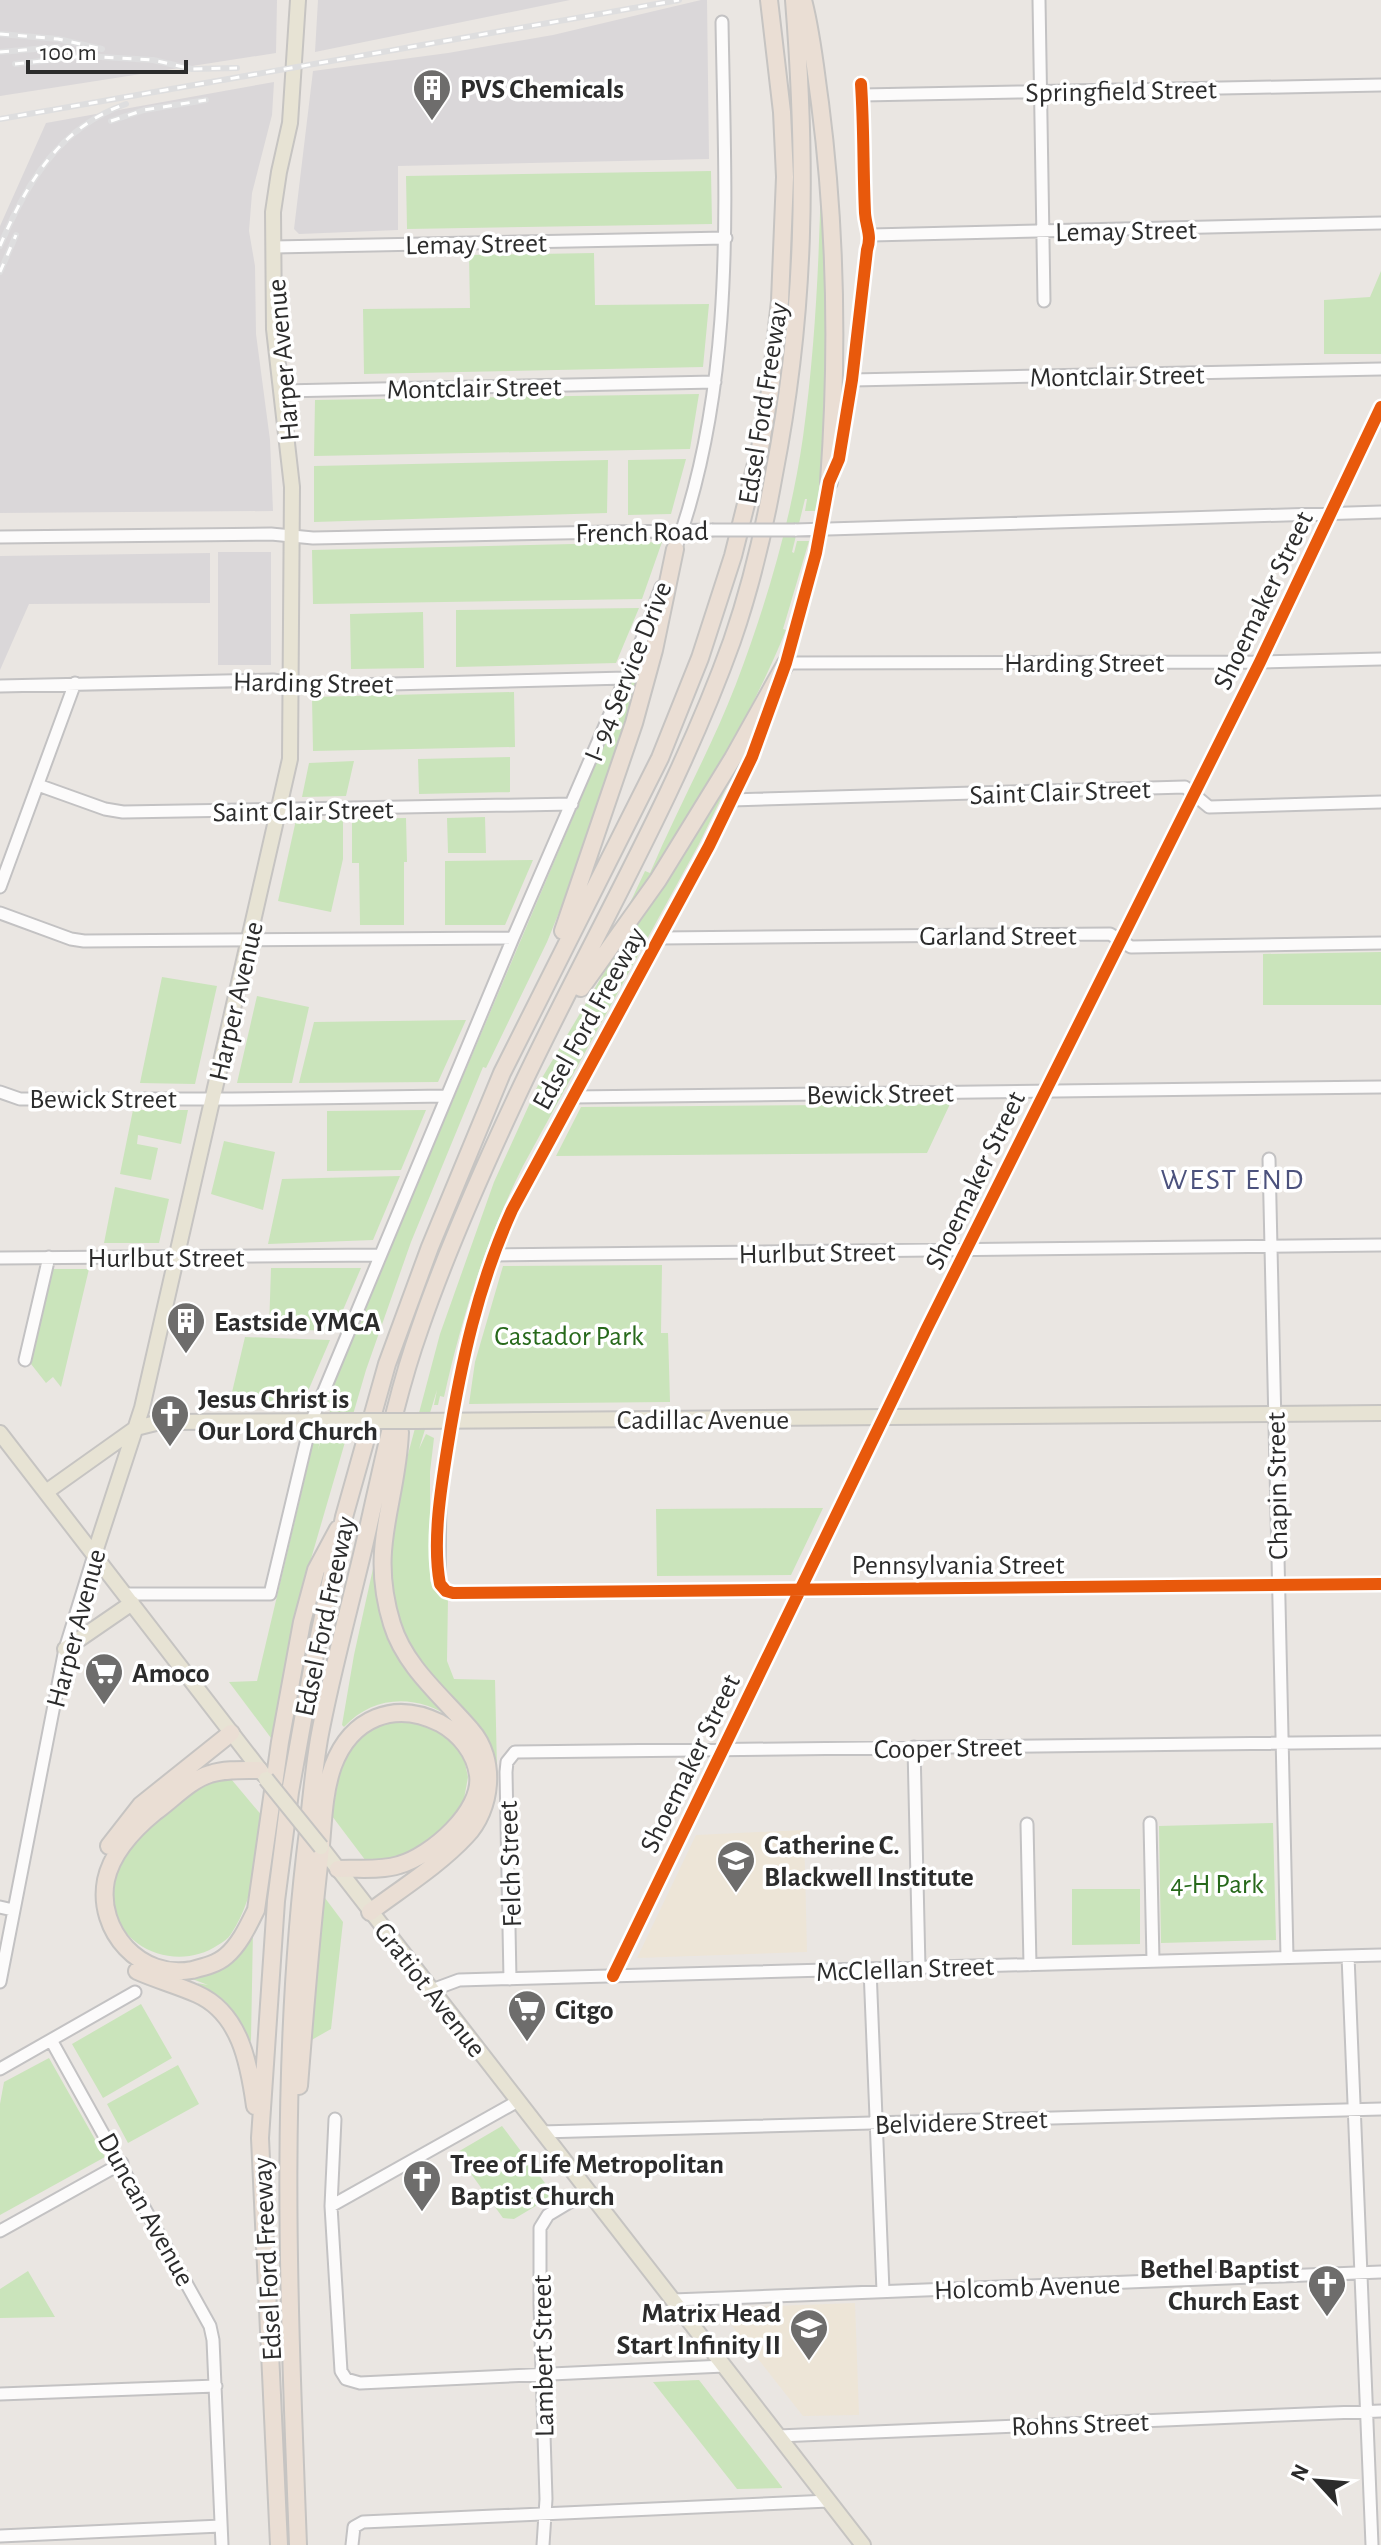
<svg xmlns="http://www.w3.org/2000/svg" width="1381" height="2545" font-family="'Alegreya Sans',sans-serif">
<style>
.industrial{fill:#dad7d9}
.education{fill:#ede5d7}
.green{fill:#cae4bb}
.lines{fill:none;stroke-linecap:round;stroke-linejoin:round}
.minor-casing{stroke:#c3c2c3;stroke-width:15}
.major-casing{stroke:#c6c4c2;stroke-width:18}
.highway-casing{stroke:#c6c4c2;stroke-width:20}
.minor{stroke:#fcfbfb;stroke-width:11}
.major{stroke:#e7e3d4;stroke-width:14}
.highway{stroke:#eaded4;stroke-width:16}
.rail-casing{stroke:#dededf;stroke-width:6}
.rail{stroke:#fff;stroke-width:3;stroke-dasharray:9;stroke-linecap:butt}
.minor-bridge-casing{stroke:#c3c2c3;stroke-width:15;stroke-linecap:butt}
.major-bridge-casing{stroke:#c6c4c2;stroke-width:18;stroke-linecap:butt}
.minor-bridge{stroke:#fcfbfb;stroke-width:11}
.major-bridge{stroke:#e7e3d4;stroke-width:14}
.cycleway-casing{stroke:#fff;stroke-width:17}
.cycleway{stroke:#e8590c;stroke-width:12}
.labels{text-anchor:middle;stroke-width:7;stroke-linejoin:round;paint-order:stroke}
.poi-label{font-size:28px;font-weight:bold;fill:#2c2c2c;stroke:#fff;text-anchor:start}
.street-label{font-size:28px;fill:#2c2c2c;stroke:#fff}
.park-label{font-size:28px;fill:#27691b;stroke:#fff}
.neighbourhood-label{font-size:30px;letter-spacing:2px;fill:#4c527d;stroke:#fff}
</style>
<rect width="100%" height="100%" fill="#eae6e2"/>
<path class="industrial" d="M0 0H277L276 53 0 96Z
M318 0H570L315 52Z
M701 0H707L709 159 398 166V230L299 234 294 229 313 71 448 53 553 35Z
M274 82 272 115 252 193 249 231 255 266 256 334 270 440 273 511 0 513V226L46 123Z
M218 552H271V665H218Z
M210 553V603L29 604 0 670V556Z"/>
<path class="education" d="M804 1830 807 1952 637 1958 696 1835Z
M855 2303 859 2415 803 2416 718 2308Z"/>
<path class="green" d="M711 171 712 224 407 229 406 176Z
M821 176 832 265 825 421 817 511H805L807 499H805L792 552 794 553 797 541H809L783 629 786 630C746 729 688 818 632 907L629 905 645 871 650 873C677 809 711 749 736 684 766 605 791 521 803 437 815 350 819 264 821 176Z
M594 253 595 305 709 304 703 367 364 374 363 309 470 308 469 255Z
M1381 271V354H1324V300L1370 297Z
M699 394 690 449 314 456 315 400Z
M686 459 671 514 628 515V460Z
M608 460 607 513 314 522V466Z
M662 542 642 599 313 604 312 550Z
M639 608 616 663 456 667V610Z
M423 612 424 668 351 669 350 614Z
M644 650 628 716 582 856 547 942 486 1068 483 1067 411 1242 366 1370 299 1600 271 1738 229 1682 257 1681 315 1435 321 1436 318 1450 336 1391 331 1406H323Z
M514 692 515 747 313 751 312 697Z
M510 757V792L419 794 418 759Z
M354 761 346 796 302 797 309 763Z
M736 768 699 844 523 1166C486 1240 462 1316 444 1397L440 1396 438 1405H434L437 1390 419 1449 426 1434 434 1438 430 1472V1581L437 1593 448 1598 447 1661 454 1679 495 1680 497 1770H494L488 1743 478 1725 421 1665 407 1642 393 1605 386 1558 402 1477 440 1334 494 1182 539 1083 632 925Z
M485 817 486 853H448L447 818Z
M406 818 407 862H404V925H360L359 863H352V819Z
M296 820H343V859L331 912 278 901Z
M533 860 505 925H445V861Z
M1381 952V1005H1263V954Z
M162 977 217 986 195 1084 140 1083Z
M257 996 309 1007 292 1083H237Z
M466 1020 438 1082 299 1083 314 1022Z
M950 1104 927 1153 556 1156 581 1107Z
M133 1110H188L181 1144 138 1135 137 1144 158 1148 151 1180 120 1174Z
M426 1110 401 1170 327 1171V1111Z
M224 1141 275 1152 263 1210 211 1194Z
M400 1176 373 1240 268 1244 282 1179Z
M115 1187 169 1199 159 1243H104Z
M662 1265 661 1333H668L670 1402 469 1404 475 1362 503 1266Z
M271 1268H361L334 1331 269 1329Z
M53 1269H89L61 1387 53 1377 46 1383 31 1364Z
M245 1337 330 1340 302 1405H229Z
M823 1508 791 1575 657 1576 656 1509Z
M374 1564 381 1610 453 1719C418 1694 374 1694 344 1727L342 1725 354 1655Z
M386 1718H415L453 1739 463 1754 468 1777 464 1799 455 1816 446 1826 386 1871 375 1873 332 1816 341 1765 358 1735Z
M226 1773 263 1817C257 1857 254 1900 231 1934 228 1939 223 1942 218 1945 180 1971 122 1952 113 1905 111 1895 109 1884 112 1875 126 1835 184 1801 216 1775Z
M1273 1823 1276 1940 1161 1943 1159 1826Z
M1072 1889H1140V1944L1072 1945Z
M322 1894 343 1922 331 2029 308 2042Z
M253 1930 251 2040 249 2043C237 2016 223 1998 197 1983L208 1985 187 1977 191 1971Z
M141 2004 172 2058 103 2098 72 2044Z
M49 2058 105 2157 0 2215V2104L4 2082Z
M178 2065 199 2104 128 2143 107 2104Z
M502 2126 554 2195 514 2219 503 2218 456 2153Z
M28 2271 55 2317 0 2318V2289Z
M699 2380 782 2487V2488L737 2489 653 2382Z"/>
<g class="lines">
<defs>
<path id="minor" d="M1039 0 1044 301
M862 95 1381 85
M871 235 1381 223
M274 247 726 238
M852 380 1381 369
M282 391 715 382
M795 530 1381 512
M0 537 271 534 313 538 712 530
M673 556C737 384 725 201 722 22
M786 663 1260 662 1381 659
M784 668 816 553 829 482 839 459 852 380 867 250C872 235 866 228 865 213 863 170 864 128 861 84
M0 686 273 680 311 686 626 678
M773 699 752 757 709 846 512 1210 480 1292 462 1364 440 1491 439 1580 446 1591 453 1593 1381 1584
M38 785 105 809 123 812 572 804
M731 800 1185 787 1209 807 1381 802
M0 887 75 683
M0 913 71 939 84 941 513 938
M659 938 1110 934 1131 947 1381 943
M0 1092 20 1099H232L447 1096
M572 1097 1381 1087
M1269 1159 1287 1957
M493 1255 1381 1245
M0 1258 380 1255
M25 1360 49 1257
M125 1594H270L311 1422 513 938 639 647 661 587
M914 1747 919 1968
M1150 1823 1153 1961
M1027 1824 1030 1965
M0 1907 13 1910
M1348 1956 1372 2545
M870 1969 883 2291
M613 1976 927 1328 1260 662 1381 407
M510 1979 506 1772 507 1762 515 1752 1381 1742
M0 1982 65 1649 94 1555
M432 1990 459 1980 1381 1955
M51 2040 210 2326 213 2340 222 2545
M0 2069 135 1992
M335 2119 331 2206 341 2371 346 2379 360 2383 724 2366
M541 2132 1381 2109
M331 2206 518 2101
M0 2231 122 2163
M673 2300 1381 2272
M0 2394 216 2386
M778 2436 1381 2411
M0 2536 221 2526
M352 2545 354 2527 363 2522 829 2501
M543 2545 546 2499 540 2305V2228L548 2215 588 2191"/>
<path id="major" d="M414 1421 1381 1413
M0 1433 264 1775
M46 1492 136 1428 160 1422 351 1421
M94 1555 142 1408 290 759 292 487 274 329 273 212 279 172 290 123 298 0
M65 1649 132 1603
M321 1847 863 2545"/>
<path id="highway" d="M803 0C812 34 815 68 820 103 836 228 838 356 829 482
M563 931 634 723 654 650 675 549
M581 988 658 880 733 758 786 663
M259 1770C243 1770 225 1769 210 1774 190 1780 172 1800 155 1812 133 1830 112 1852 106 1880 96 1931 141 1980 192 1970 204 1967 217 1964 226 1956 240 1944 248 1926 256 1910L280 1742 302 1622 316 1570 338 1529
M109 1846 141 1805 231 1733
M370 1912C402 1888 439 1865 466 1836 492 1809 497 1759 471 1730 443 1697 405 1667 392 1624 368 1546 397 1505 400 1432
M137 1971C157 1980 177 1985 197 1994 240 2013 249 2063 255 2106
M299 2086C305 2009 311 1933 320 1856 323 1827 323 1794 333 1766 351 1718 394 1700 440 1723 460 1734 475 1753 478 1775 483 1811 431 1856 399 1865 380 1871 358 1868 338 1869
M279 2545 260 2138 276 1901 290 1792 312 1669 344 1517 387 1364 430 1247 502 1073 660 758 700 658 733 556 760 448 770 391 780 301 785 177 782 112 769 0
M298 2545C289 2307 278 2068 308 1831 311 1800 314 1769 319 1739 331 1674 349 1610 364 1546 381 1473 395 1398 420 1328 447 1249 482 1171 517 1096 588 944 675 800 732 641 751 586 764 531 774 474 806 310 807 166 794 0"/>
</defs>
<use href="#minor" class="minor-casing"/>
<use href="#major" class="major-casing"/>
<use href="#highway" class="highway-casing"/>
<use href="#minor" class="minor"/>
<use href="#major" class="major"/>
<use href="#highway" class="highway"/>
<defs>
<path id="rail" d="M0 34 58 39 102 49
M0 52 58 47
M15 64 84 56 153 60 192 69 237 68
M0 119 679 0
M111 121 144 110 206 100
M0 246C26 184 59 127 126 104
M0 272 16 235"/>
</defs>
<use href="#rail" class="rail-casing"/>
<use href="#rail" class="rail"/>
<defs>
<path id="minor-bridge" d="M712 530H795"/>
<path id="major-bridge" d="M351 1421H414
M266 1779 321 1847"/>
</defs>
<use href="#minor-bridge" class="minor-bridge-casing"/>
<use href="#major-bridge" class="major-bridge-casing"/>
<use href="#minor-bridge" class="minor-bridge"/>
<use href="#major-bridge" class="major-bridge"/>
<defs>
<path id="cycleway" d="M861 84C864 128 863 170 865 213 866 228 872 235 867 250L852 380 839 459 829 482 816 553 786 663 752 757 709 846 512 1210C478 1285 461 1363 448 1444 441 1487 432 1542 440 1584L446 1591 453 1593 1381 1584
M613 1976 927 1328 1260 662 1381 407"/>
</defs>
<use href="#cycleway" class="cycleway-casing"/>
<use href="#cycleway" class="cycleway"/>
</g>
<defs>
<symbol id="building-pin" viewBox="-11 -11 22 30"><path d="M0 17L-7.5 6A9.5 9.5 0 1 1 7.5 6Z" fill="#6e6d6c" stroke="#fff"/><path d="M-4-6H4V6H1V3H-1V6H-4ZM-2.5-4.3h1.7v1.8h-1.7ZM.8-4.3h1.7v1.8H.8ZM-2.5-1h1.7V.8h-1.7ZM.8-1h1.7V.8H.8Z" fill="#fff"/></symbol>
<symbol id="church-pin" viewBox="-11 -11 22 30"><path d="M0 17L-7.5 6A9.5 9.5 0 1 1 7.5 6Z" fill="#6e6d6c" stroke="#fff"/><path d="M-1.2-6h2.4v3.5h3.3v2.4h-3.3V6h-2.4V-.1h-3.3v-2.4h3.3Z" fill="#fff"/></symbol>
<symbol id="supermarket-pin" viewBox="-11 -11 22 30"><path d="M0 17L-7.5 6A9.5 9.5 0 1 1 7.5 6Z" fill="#6e6d6c" stroke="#fff"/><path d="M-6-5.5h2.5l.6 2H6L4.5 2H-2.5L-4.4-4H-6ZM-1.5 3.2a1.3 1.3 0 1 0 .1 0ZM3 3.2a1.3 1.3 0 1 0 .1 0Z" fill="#fff"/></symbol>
<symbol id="school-pin" viewBox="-11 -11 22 30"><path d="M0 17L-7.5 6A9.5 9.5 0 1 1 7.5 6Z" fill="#6e6d6c" stroke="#fff"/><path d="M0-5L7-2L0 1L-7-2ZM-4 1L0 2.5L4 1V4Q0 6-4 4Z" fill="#fff"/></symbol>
</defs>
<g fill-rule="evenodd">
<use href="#building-pin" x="410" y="66" width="44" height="60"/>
<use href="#building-pin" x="164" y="1299" width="44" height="60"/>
<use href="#church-pin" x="148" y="1392" width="44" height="60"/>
<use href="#supermarket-pin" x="82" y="1650" width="44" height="60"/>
<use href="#school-pin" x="714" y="1838" width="44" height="60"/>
<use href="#supermarket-pin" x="505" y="1987" width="44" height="60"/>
<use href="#church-pin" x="400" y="2157" width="44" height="60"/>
<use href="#church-pin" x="1305" y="2262" width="44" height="60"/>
<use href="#school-pin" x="787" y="2306" width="44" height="60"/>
</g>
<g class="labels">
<g class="poi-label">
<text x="460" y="98">PVS Chemicals</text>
<text x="214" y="1331">Eastside YMCA</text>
<text x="198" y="1408">Jesus Christ is<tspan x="198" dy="32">Our Lord Church</tspan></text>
<text x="132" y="1682">Amoco</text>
<text x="764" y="1854">Catherine C.<tspan x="764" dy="32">Blackwell Institute</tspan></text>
<text x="555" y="2019">Citgo</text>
<text x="450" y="2173">Tree of Life Metropolitan<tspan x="450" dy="32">Baptist Church</tspan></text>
<text x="1299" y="2278" text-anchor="end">Bethel Baptist<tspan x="1299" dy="32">Church East</tspan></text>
<text x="781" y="2322" text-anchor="end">Matrix Head<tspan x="781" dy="32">Start Infinity II</tspan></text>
</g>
<g class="street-label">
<text transform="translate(1121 90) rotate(-1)" y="10">Springfield Street</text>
<text transform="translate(1126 230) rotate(-1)" y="10">Lemay Street</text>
<text transform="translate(476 243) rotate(-1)" y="10">Lemay Street</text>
<text transform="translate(282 360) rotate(-95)" y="10">Harper Avenue</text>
<text transform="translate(1117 375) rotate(-1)" y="10">Montclair Street</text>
<text transform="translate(474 387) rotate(-1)" y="10">Montclair Street</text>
<text transform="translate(762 403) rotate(-81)" y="10">Edsel Ford Freeway</text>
<text transform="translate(642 531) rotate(-1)" y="10">French Road</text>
<text transform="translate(1262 600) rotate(-64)" y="10">Shoemaker Street</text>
<text x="1084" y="672">Harding Street</text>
<text transform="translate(627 671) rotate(-68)" y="10">I- 94 Service Drive</text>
<text transform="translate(313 682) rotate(1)" y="10">Harding Street</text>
<text transform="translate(1060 791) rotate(-2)" y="10">Saint Clair Street</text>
<text transform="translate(303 810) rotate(-1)" y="10">Saint Clair Street</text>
<text x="998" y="945">Garland Street</text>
<text transform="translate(235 1001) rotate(-77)" y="10">Harper Avenue</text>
<text transform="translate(588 1018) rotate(-61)" y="10">Edsel Ford Freeway</text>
<text transform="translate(880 1093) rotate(-1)" y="10">Bewick Street</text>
<text x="103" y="1108">Bewick Street</text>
<text transform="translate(974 1180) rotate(-64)" y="10">Shoemaker Street</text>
<text transform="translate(817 1252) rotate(-1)" y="10">Hurlbut Street</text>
<text x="166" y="1267">Hurlbut Street</text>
<text x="703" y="1429">Cadillac Avenue</text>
<text transform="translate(1276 1486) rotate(-91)" y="10">Chapin Street</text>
<text x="958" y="1574">Pennsylvania Street</text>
<text transform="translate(324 1616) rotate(-78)" y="10">Edsel Ford Freeway</text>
<text transform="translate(75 1628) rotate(-75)" y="10">Harper Avenue</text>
<text transform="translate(948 1747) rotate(-1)" y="10">Cooper Street</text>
<text transform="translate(689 1763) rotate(-64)" y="10">Shoemaker Street</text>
<text transform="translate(509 1864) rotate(-92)" y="10">Felch Street</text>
<text transform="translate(905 1968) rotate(-2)" y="10">McClellan Street</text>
<text transform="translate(431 1989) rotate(52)" y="10">Gratiot Avenue</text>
<text transform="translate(961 2121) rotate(-2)" y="10">Belvidere Street</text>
<text transform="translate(147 2209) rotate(61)" y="10">Duncan Avenue</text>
<text transform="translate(266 2259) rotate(-93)" y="10">Edsel Ford Freeway</text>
<text transform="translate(1027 2286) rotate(-2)" y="10">Holcomb Avenue</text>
<text transform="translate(542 2356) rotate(-91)" y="10">Lambert Street</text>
<text transform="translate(1080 2423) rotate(-2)" y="10">Rohns Street</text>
</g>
<g class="park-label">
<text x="569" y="1345">Castador Park</text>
<text x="1217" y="1893">4-H Park</text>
</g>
<g class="neighbourhood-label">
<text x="1233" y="1189">WEST END</text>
</g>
</g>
<g transform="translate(1317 2481) rotate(296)" stroke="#ffffff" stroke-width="6" paint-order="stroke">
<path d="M0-6L14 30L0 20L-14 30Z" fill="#2c2c2c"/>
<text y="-12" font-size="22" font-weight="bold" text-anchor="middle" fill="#2c2c2c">N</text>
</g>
<path d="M28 60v12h158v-12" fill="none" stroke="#2c2c2c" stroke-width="4"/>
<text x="40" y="60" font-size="24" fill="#2c2c2c" stroke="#ffffff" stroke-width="6" paint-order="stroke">100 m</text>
</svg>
